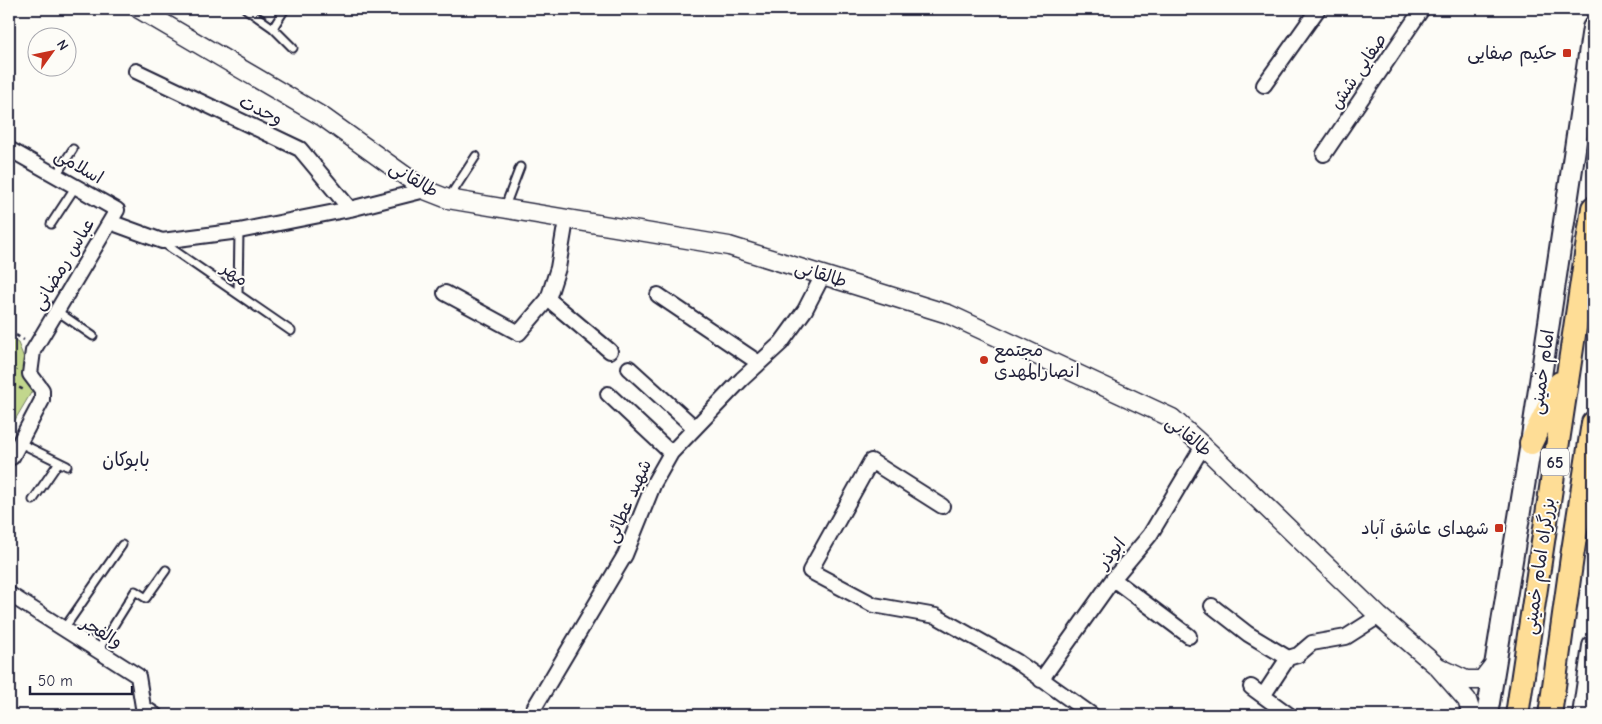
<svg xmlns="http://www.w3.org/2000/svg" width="1602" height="724" font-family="'Comic Neue','Playpen Sans Arabic',sans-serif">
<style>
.green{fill:#c2d78d;stroke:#727c64}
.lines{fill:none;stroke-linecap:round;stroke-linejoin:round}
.service-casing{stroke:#22223b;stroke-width:11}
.minor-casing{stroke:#22223b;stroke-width:18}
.tertiary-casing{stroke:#22223b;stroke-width:21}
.secondary-casing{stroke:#22223b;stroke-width:24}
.trunk-casing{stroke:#22223b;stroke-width:26}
.path{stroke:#22223b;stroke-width:2.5;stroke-dasharray:4 4;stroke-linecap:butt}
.service{stroke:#fdfcf7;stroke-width:7}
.minor{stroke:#fdfcf7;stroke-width:14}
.tertiary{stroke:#fdfcf7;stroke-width:18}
.secondary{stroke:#fdfcf7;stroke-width:20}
.trunk{stroke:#fedd96;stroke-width:22}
.poi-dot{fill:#c8321e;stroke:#fdfcf7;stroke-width:2}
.labels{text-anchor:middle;stroke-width:4;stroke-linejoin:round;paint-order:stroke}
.shield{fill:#fdfcf7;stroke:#646373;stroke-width:1}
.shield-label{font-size:16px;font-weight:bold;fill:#22223b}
.poi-label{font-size:18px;fill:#22223b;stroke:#fdfcf7;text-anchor:end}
.street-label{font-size:18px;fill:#22223b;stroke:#fdfcf7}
.neighbourhood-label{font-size:19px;fill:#22223b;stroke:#fdfcf7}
</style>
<rect width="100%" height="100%" fill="#fdfcf7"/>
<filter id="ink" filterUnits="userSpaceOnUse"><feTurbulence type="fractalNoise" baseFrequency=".02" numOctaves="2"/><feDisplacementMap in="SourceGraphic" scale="10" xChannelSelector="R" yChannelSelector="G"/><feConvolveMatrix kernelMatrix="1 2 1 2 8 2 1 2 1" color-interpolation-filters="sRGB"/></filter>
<g filter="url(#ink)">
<path class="green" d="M9 337 18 343 35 386 9 430Z"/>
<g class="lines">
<defs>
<path id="service" d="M246 9 273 28 293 48
M273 28 285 9
M56 175 73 149
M448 199 476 156
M504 209 520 167
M51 224 76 186
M162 242 291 331
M238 294 239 231
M57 311 93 336
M20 443 67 466
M33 500 59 462
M63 630 122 545
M97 652 135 591 146 598 166 570"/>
<path id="minor" d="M136 71 300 149 350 209
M1264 85 1318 9
M9 149 117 210 33 351 30 374 42 390V400L12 457 9 458
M1324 154 1422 9
M110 222 162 241 239 231 350 209 425 190
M445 293 519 333 548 299 558 268 566 220
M658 295 759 363
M548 299 610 351
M629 368 695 428
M608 394 671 453
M942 506 871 461 810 571 874 605 936 616 1016 661 1092 715
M1113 579 1189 636
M9 594 138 676 143 707 155 715
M1212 606 1248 634 1288 658 1298 655 1312 643 1346 637 1379 616
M1041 680 1113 579 1150 535 1203 446
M1251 687 1289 715
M1263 696 1288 658
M530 715 625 555 654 483 671 453 742 379 781 343 805 310 823 275"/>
<path id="tertiary" d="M139 9 323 117 425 190 448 199 729 246 948 314 1172 418 1203 446 1379 616 1438 667
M1472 715 1467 700 1438 667 1466 680H1482L1496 662"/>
<path id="secondary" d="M1487 715 1531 443 1593 28
M1583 715 1593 646"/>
<path id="trunk" d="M1531 443 1560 383
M1517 715 1593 208
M1550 715 1572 557 1593 423"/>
</defs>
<use href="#service" class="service-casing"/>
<use href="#minor" class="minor-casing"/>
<use href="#tertiary" class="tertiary-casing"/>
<use href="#secondary" class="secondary-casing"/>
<use href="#trunk" class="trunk-casing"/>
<path class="path" d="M9 331 24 340
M9 375 15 379 9 388
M12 377 17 370
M12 384 24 390"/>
<use href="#service" class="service"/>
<use href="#minor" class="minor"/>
<use href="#tertiary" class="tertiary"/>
<use href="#secondary" class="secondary"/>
<use href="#trunk" class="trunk"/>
</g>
</g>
<g class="poi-dot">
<rect x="1562" y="48" width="10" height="10" rx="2.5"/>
<circle cx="984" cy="360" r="5"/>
<rect x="1494" y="523" width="10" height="10" rx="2.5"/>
</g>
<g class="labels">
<rect class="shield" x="1541" y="448.5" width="28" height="27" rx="4"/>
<g class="shield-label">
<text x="1555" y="468">65</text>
</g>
<g class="poi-label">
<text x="1557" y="59">حکیم صفایی</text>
<text x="994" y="356" text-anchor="start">مجتمع<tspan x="994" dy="21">انصارالمهدی</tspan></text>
<text x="1489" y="534">شهدای عاشق آباد</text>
</g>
<g class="street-label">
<text transform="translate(1358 71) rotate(-56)" y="6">صفایی شش</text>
<text transform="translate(261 110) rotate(26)" y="6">وحدت</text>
<text transform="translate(79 166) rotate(30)" y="6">اسلامی</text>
<text transform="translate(414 179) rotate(31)" y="6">طالقانی</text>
<text transform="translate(63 264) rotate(-59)" y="6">عباس رمضانی</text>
<text transform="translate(235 274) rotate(35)" y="6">مهر</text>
<text transform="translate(821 274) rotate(17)" y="6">طالقانی</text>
<text transform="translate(1542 372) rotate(-82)" y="6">امام خمینی</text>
<text transform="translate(1189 436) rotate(39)" y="6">طالقانی</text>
<text transform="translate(628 501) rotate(-66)" y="6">شهید عطائی</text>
<text transform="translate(1111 553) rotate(-51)" y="6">ابوذر</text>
<text transform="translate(1539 566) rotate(-82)" y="6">بزرگراه امام خمینی</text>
<text transform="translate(102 632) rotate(31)" y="6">والفجر</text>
</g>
<g class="neighbourhood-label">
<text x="126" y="466">بابوکان</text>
</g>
</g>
<rect width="1602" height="724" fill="none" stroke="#fdfcf7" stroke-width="30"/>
<rect x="15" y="15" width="1572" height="694" fill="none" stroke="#22223b" stroke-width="2" filter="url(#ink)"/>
<g transform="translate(52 52) rotate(57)"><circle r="24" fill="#fdfcf7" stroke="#a5a5ac"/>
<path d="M0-4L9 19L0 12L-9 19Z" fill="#c8321e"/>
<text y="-8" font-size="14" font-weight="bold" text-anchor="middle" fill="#22223b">N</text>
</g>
<path d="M30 686v8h102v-8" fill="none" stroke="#22223b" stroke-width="2.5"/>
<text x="38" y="686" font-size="15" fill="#22223b" stroke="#fdfcf7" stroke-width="4" paint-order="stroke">50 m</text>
</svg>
